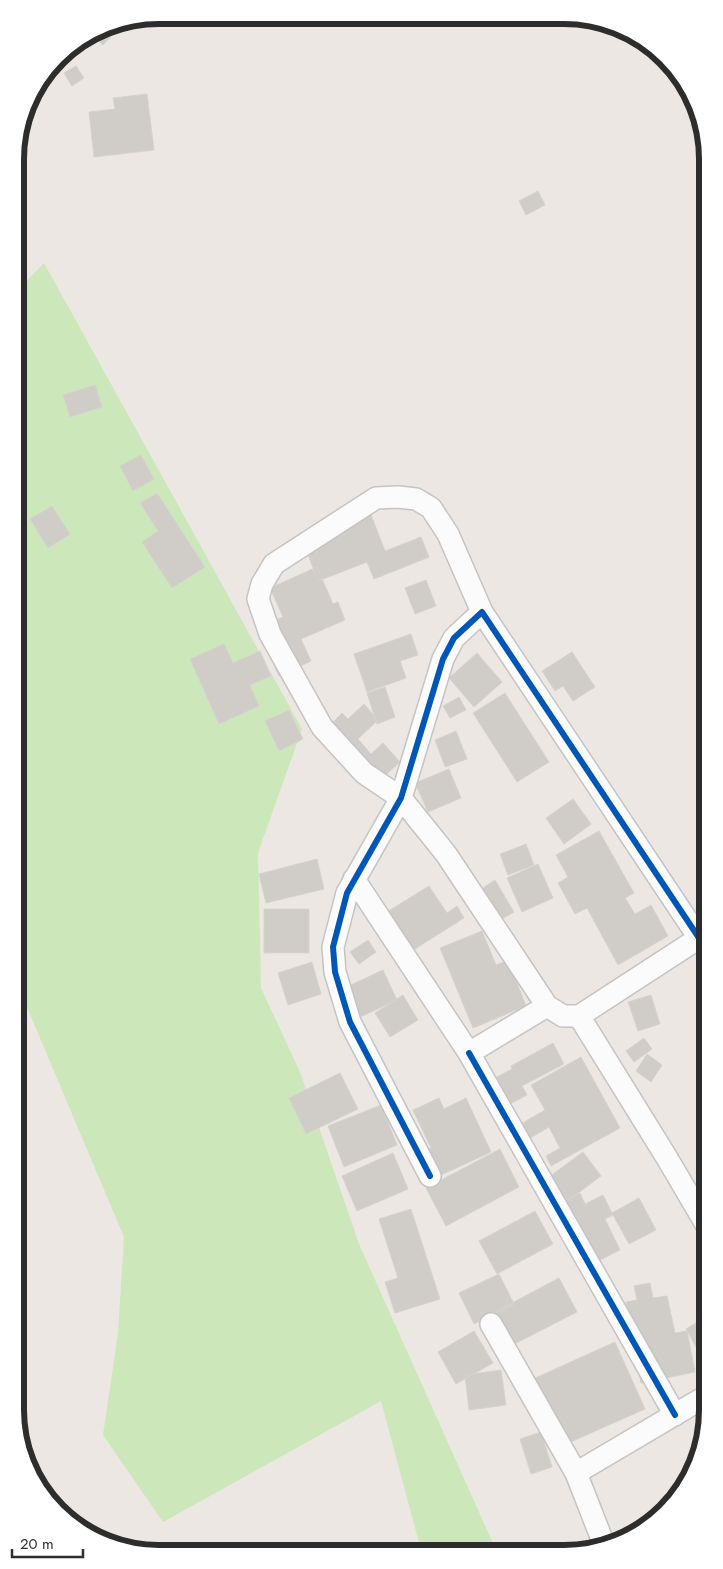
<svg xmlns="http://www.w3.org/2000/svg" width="723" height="1569" font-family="Jost,sans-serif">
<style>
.green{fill:#cce7ba}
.building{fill:#d0cdc9;stroke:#d6d3ce}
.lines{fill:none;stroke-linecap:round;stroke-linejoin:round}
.street-casing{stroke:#c5c3c3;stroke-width:24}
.street{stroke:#fcfbfb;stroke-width:21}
.cycleway-casing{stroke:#fff;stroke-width:9}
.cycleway{stroke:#0057b8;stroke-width:6}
.rim{fill:none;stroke:#2d2d2d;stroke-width:6}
</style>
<rect width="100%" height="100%" fill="#ece7e2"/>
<path class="green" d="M44 263 302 729 258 853 261 988 300 1072 359 1244 496 1550H421L381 1401 163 1522 103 1435 118 1333 124 1237 18 986 16 292Z"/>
<path class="building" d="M110 25 117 30 103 45 91 34 104 26Z
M76 66 84 78 72 86 64 73Z
M147 94 154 150 94 157 89 112 115 109 113 98Z
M538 191 545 205 526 215 519 201Z
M95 385 102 407 70 417 63 395Z
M141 455 154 479 133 491 120 466Z
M157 493 205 567 172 588 142 542 158 531 140 503Z
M52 506 70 534 48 548 30 519Z
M370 512 385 551 421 537 429 557 374 579 367 562 318 581 302 539Z
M317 567 333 604 338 602 345 620 301 639 311 661 279 676 258 627 283 617 270 588Z
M426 580 436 606 415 614 405 588Z
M411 634 418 655 400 661 406 678 367 692 354 654Z
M224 644 233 663 260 651 271 676 250 685 259 706 219 724 190 659Z
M572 652 595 687 573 701 563 686 555 691 542 671Z
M477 653 502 682 474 707 449 678Z
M385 687 395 717 377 724 367 693Z
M505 693 549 762 517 782 473 713Z
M459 697 466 710 450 718 443 706Z
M364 704 378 720 358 739 371 754 383 743 400 762 378 782 328 727 342 713 348 719Z
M289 710 303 739 279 751 265 721Z
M456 731 467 759 445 767 435 740Z
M449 769 461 798 428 812 415 783Z
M573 799 591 824 564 844 546 818Z
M599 831 634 893 625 898 635 914 651 905 668 936 618 965 587 908 575 914 558 883 568 877 556 855Z
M526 844 534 865 508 875 500 854Z
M317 859 324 889 266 903 259 874Z
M538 864 553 898 522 912 507 878Z
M495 880 514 912 490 926 472 895Z
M429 886 447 913 457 906 464 918 407 954 382 915Z
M264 909H309V953H264Z
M482 931 496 965 508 960 526 1006 473 1028 440 948Z
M368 940 376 952 359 964 350 952Z
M312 962 321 994 288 1005 278 973Z
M383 970 397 1000 356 1019 342 989Z
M403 995 418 1020 390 1037 375 1013Z
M651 995 660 1024 638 1031 628 1002Z
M644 1038 652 1049 634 1062 626 1051Z
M553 1043 564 1064 522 1086 527 1095 493 1113 478 1087 512 1069 511 1066Z
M647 1054 662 1065 651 1082 636 1071Z
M581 1057 620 1128 551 1166 546 1156 560 1148 549 1127 525 1141 517 1126 545 1110 531 1085Z
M340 1073 358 1109 306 1134 289 1098Z
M439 1098 444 1109 466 1098 491 1152 428 1181 416 1155 431 1148 413 1110Z
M381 1105 397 1145 344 1167 328 1126Z
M500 1149 519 1187 446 1226 426 1188Z
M583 1152 601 1176 562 1205 545 1180Z
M393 1153 408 1189 357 1211 342 1176Z
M580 1193 585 1204 603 1195 613 1215 605 1219 620 1250 582 1269 563 1201Z
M639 1198 656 1230 629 1244 612 1213Z
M411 1209 440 1299 395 1313 385 1282 398 1278 379 1219Z
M535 1211 553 1244 497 1274 479 1241Z
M499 1274 514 1304 474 1324 459 1293Z
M559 1278 577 1312 495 1354 478 1321Z
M650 1283 653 1298 667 1296 675 1333 687 1331 695 1372 641 1383 626 1302 637 1300 634 1286Z
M707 1316V1367L686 1329Z
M474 1331 493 1363 456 1384 438 1352Z
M615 1342 645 1409 566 1444 522 1384Z
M501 1370 506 1405 469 1410 465 1375Z
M541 1432 552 1467 531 1474 520 1439Z"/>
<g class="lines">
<defs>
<path id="street" d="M482 612 448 534 431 508 416 499 398 497 376 498 274 564 262 584 258 599 270 634 322 727 364 773 401 798 446 854 547 1006 563 1016H579L699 938
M354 879 469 1053 547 1006
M579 1016 667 1158 707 1226
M469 1053 675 1415
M430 1176 350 1022 335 972 333 947 347 893 401 798 443 659 454 638 482 612 699 938 706 933
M491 1324 576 1473
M605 1547 576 1473 708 1395"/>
</defs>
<use href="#street" class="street-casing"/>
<use href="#street" class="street"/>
<defs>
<path id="cycleway" d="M469 1053 675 1415
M430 1176 350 1022 335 972 333 947 347 893 401 798 443 659 454 638 482 612 699 938 706 933"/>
</defs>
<use href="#cycleway" class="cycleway-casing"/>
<use href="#cycleway" class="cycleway"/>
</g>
<path d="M0 0H723V1569H0ZM159 24H564A135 135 0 0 1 699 159V1410A135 135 0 0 1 564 1545H159A135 135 0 0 1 24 1410V159A135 135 0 0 1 159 24Z" fill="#fff" fill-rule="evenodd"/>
<path class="rim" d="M159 24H564A135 135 0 0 1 699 159V1410A135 135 0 0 1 564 1545H159A135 135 0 0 1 24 1410V159A135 135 0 0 1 159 24Z"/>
<path d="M12 1549v8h71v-8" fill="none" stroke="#2d2d2d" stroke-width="2.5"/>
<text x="20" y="1549" font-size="15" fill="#2d2d2d" stroke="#ffffff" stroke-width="4" paint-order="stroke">20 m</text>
</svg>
